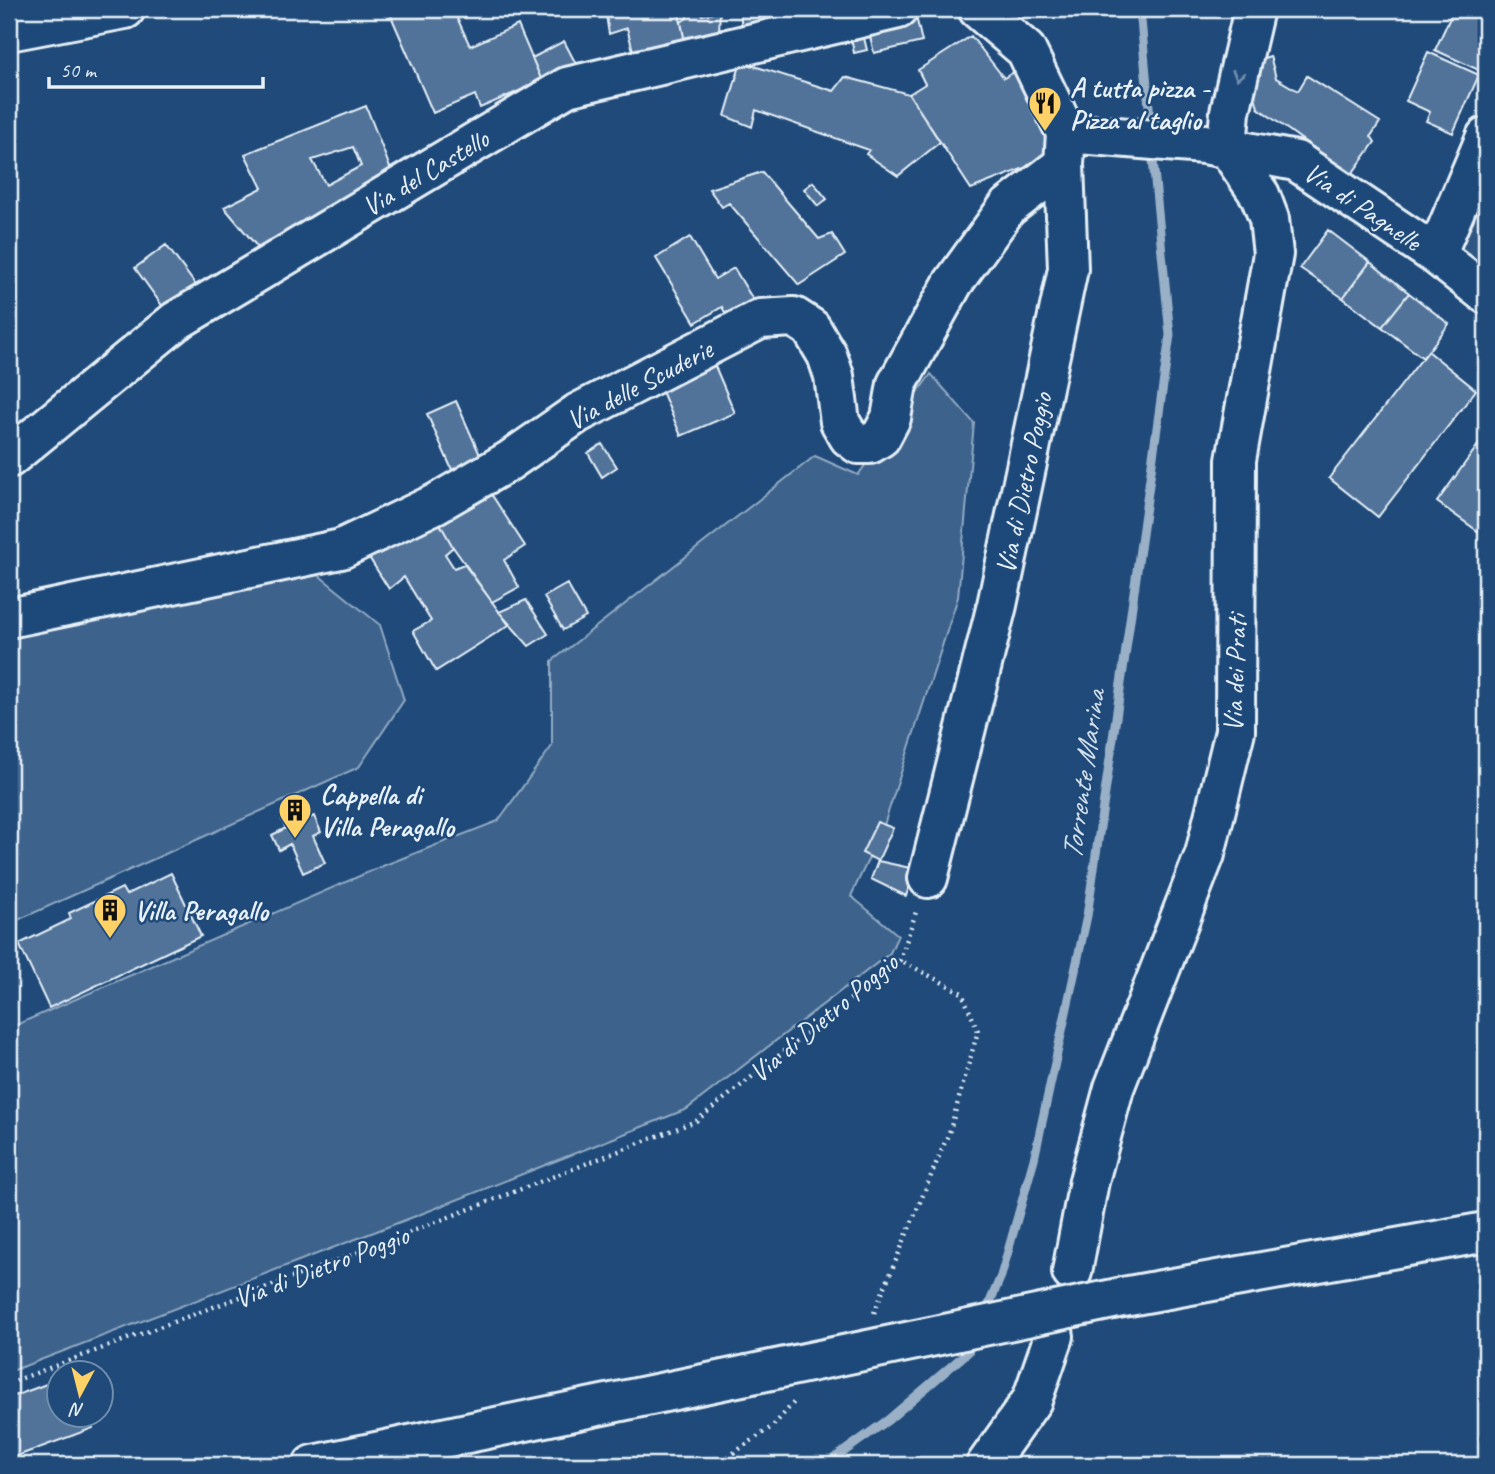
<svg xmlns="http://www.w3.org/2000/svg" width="1495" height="1474" font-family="Caveat,sans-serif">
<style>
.built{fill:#2e5683}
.green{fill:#3c628c;stroke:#92aac2;stroke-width:2}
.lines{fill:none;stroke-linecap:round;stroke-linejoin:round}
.stream{stroke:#9ab0c7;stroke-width:9}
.building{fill:#517399;stroke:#e8f1f8;stroke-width:2;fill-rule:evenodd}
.minor-casing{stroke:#e8f1f8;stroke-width:44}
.major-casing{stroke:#e8f1f8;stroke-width:44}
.path{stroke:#e8f1f8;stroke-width:4.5;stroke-dasharray:2 5;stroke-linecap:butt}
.minor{stroke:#1f4a7a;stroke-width:38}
.major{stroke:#1f4a7a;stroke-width:38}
.major-bridge-casing{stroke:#e8f1f8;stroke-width:44;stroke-linecap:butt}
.major-bridge{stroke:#1f4a7a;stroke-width:38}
.oneway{stroke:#6f8dac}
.labels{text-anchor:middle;stroke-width:5;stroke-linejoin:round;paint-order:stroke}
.poi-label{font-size:28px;font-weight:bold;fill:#e8f1f8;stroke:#1f4a7a;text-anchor:start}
.street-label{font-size:28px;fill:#e8f1f8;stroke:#1f4a7a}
.water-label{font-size:30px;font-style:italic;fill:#d4e1ec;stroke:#1f4a7a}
</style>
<rect width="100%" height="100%" fill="#1f4a7a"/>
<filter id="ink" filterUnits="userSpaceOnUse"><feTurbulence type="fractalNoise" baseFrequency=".0143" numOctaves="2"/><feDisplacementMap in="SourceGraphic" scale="14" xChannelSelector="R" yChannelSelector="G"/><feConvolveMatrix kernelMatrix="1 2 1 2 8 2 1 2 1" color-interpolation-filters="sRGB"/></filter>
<g filter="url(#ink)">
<path class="built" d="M1486 172V273L1454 247Z"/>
<path class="green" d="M931 374 974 423 958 597 883 828 851 896 898 935 890 953 687 1109 421 1214 9 1372V1028L385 865 498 821 552 746V661L815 456 858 475Z
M316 573 380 625 404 700 359 767 9 924V636Z"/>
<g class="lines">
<path class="stream" d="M1140 9 1151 129
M984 1316 1001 1276 1034 1159 1087 916 1125 656 1170 335 1152 150
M825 1465 888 1420 968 1352 974 1339"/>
</g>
<path class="building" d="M388 9H453L470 46 518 25 542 81 480 108 475 95 433 113Z
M605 9H678L685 42 635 58 627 28 609 34Z
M687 9H702V15L720 12 719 30 685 42 681 22 687 18Z
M741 9H853L741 30Z
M1454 9H1486V65L1483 72 1435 50Z
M915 12 922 42 874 53 867 23Z
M862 30 867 50 854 53 850 32Z
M971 36 1004 78 1014 72 1060 154 971 189 909 94 925 84 918 70Z
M564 41 576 64 542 81 532 58Z
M1428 52 1479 75 1453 133 1426 121 1430 112 1406 101Z
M1270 56 1276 78 1298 91 1307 76 1380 122 1371 136 1375 142 1351 175 1258 108 1250 76 1255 61Z
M741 62 834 91 845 77 909 94 940 142 898 176 866 154 869 150 756 110 752 127 725 116Z
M366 106 394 178 259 249 224 207 262 188 245 154ZM353 147 361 166 326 185 312 160Z
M762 172 819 239 832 234 845 255 799 285 729 203 722 207 709 189Z
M813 182 827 199 818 206 804 189Z
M1328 230 1370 262 1343 298 1300 268Z
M690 237 715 279 734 268 758 308 731 323 722 307 695 323 656 258Z
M166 245 198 288 166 311 135 268Z
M1370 262 1409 293 1382 327 1343 298Z
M1409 293 1449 324 1423 358 1382 327Z
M1428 351 1476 390 1378 517 1329 478Z
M712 359 735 413 681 436 658 382Z
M456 401 480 455 495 449 458 483 427 414Z
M1486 434V537L1437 502Z
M602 444 617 467 602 477 588 453Z
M484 483 525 546 504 560 519 587 492 602 453 547 434 513Z
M434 513 453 547 445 554 454 568 464 564 509 625 436 671 413 631 431 621 404 577 389 589 365 551Z
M567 584 586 617 563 630 544 597Z
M526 600 548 634 529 646 499 612Z
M296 814 300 822 314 816 321 832 313 836 325 863 303 873 290 844 279 850 272 835 286 828 282 820Z
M877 822 893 828 878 861 862 853Z
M878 861 915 869 906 896 871 879Z
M171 873 201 936 49 1008 19 944 71 919 69 913 122 888 126 895Z
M60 1379V1414H87L93 1428 9 1459V1398Z"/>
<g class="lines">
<defs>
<path id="minor" d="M978 9 1026 50 1066 133
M9 31 125 9
M1066 133 1204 144 1296 161 1436 255 1486 294
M1227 147 1230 112 1254 9
M1436 255 1486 137
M9 458 176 321 567 87 898 9
M9 618 341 549 435 504 509 461 578 413 760 319 794 317 811 328 827 355 834 376 840 422 849 437 858 444H870L881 437 891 418 897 384 953 283 1007 208 1064 164
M928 878 997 605 1068 269 1064 164 1066 133
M1072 1272 1089 1181 1114 1088 1205 854 1235 731 1236 460 1273 254 1269 219 1260 195 1227 147
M986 1465 1032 1400 1054 1336"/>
<path id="major" d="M1123 1297 1486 1232
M313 1465 747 1375"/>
</defs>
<use href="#minor" class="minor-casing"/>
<use href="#major" class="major-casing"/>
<path class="path" d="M874 1313 950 1130 978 1031 962 993 900 960
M9 1383 305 1273 696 1121 900 960 917 909
M716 1465 773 1426 796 1400"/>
<use href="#minor" class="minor"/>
<use href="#major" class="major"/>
<defs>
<path id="major-bridge" d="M747 1375 1123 1297"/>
</defs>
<use href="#major-bridge" class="major-bridge-casing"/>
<use href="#major-bridge" class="major-bridge"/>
</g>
<defs><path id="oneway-chevron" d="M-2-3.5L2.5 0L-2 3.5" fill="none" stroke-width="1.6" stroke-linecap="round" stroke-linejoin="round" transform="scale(1.75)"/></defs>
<use class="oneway" href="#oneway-chevron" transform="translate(1238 75) rotate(103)"/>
</g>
<defs>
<symbol id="restaurant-pin" viewBox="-11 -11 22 30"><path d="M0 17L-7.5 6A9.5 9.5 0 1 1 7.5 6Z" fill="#ffd166" stroke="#1f4a7a"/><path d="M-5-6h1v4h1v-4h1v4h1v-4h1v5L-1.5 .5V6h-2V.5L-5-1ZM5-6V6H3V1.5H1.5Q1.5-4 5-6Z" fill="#111"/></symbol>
<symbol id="building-pin" viewBox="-11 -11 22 30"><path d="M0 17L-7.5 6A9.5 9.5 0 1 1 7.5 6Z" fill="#ffd166" stroke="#1f4a7a"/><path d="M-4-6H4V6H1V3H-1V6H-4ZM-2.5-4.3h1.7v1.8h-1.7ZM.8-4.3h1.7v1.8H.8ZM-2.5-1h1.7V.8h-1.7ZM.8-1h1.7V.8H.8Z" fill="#111"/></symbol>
</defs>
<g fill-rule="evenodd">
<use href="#restaurant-pin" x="1026" y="84" width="38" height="52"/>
<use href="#building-pin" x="276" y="791" width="38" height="52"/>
<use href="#building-pin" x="91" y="891" width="38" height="52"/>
</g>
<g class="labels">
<g class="poi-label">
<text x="1070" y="97">A tutta pizza -<tspan x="1070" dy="32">Pizza al taglio</tspan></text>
<text x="320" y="804">Cappella di<tspan x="320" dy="32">Villa Peragallo</tspan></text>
<text x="134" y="920">Villa Peragallo</text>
</g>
<g class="street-label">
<text transform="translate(425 172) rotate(-31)" y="10">Via del Castello</text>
<text transform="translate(1363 206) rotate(34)" y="10">Via di Pagnelle</text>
<text transform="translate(639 384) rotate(-28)" y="10">Via delle Scuderie</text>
<text transform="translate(1023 483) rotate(-78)" y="10">Via di Dietro Poggio</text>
<text transform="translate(1234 673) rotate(-88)" y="10">Via dei Prati</text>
<text transform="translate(823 1017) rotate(-40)" y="10">Via di Dietro Poggio</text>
<text transform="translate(321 1266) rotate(-21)" y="10">Via di Dietro Poggio</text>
</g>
<g class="water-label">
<text transform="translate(1083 775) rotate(-82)" y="10">Torrente Marina</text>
</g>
</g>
<rect width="1495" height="1474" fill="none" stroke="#1f4a7a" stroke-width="35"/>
<rect x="18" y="18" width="1460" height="1439" fill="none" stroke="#e8f1f8" stroke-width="2.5" filter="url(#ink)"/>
<g transform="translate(80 1394) rotate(187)"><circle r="33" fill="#1f4a7a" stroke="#6f8dac" stroke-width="2"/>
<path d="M0-5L12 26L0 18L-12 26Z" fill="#ffd166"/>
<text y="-10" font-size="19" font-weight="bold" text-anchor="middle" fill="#e8f1f8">N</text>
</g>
<path d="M49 77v10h214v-10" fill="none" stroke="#e8f1f8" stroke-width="3.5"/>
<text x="60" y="77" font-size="21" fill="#e8f1f8" stroke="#1f4a7a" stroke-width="5" paint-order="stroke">50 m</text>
</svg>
